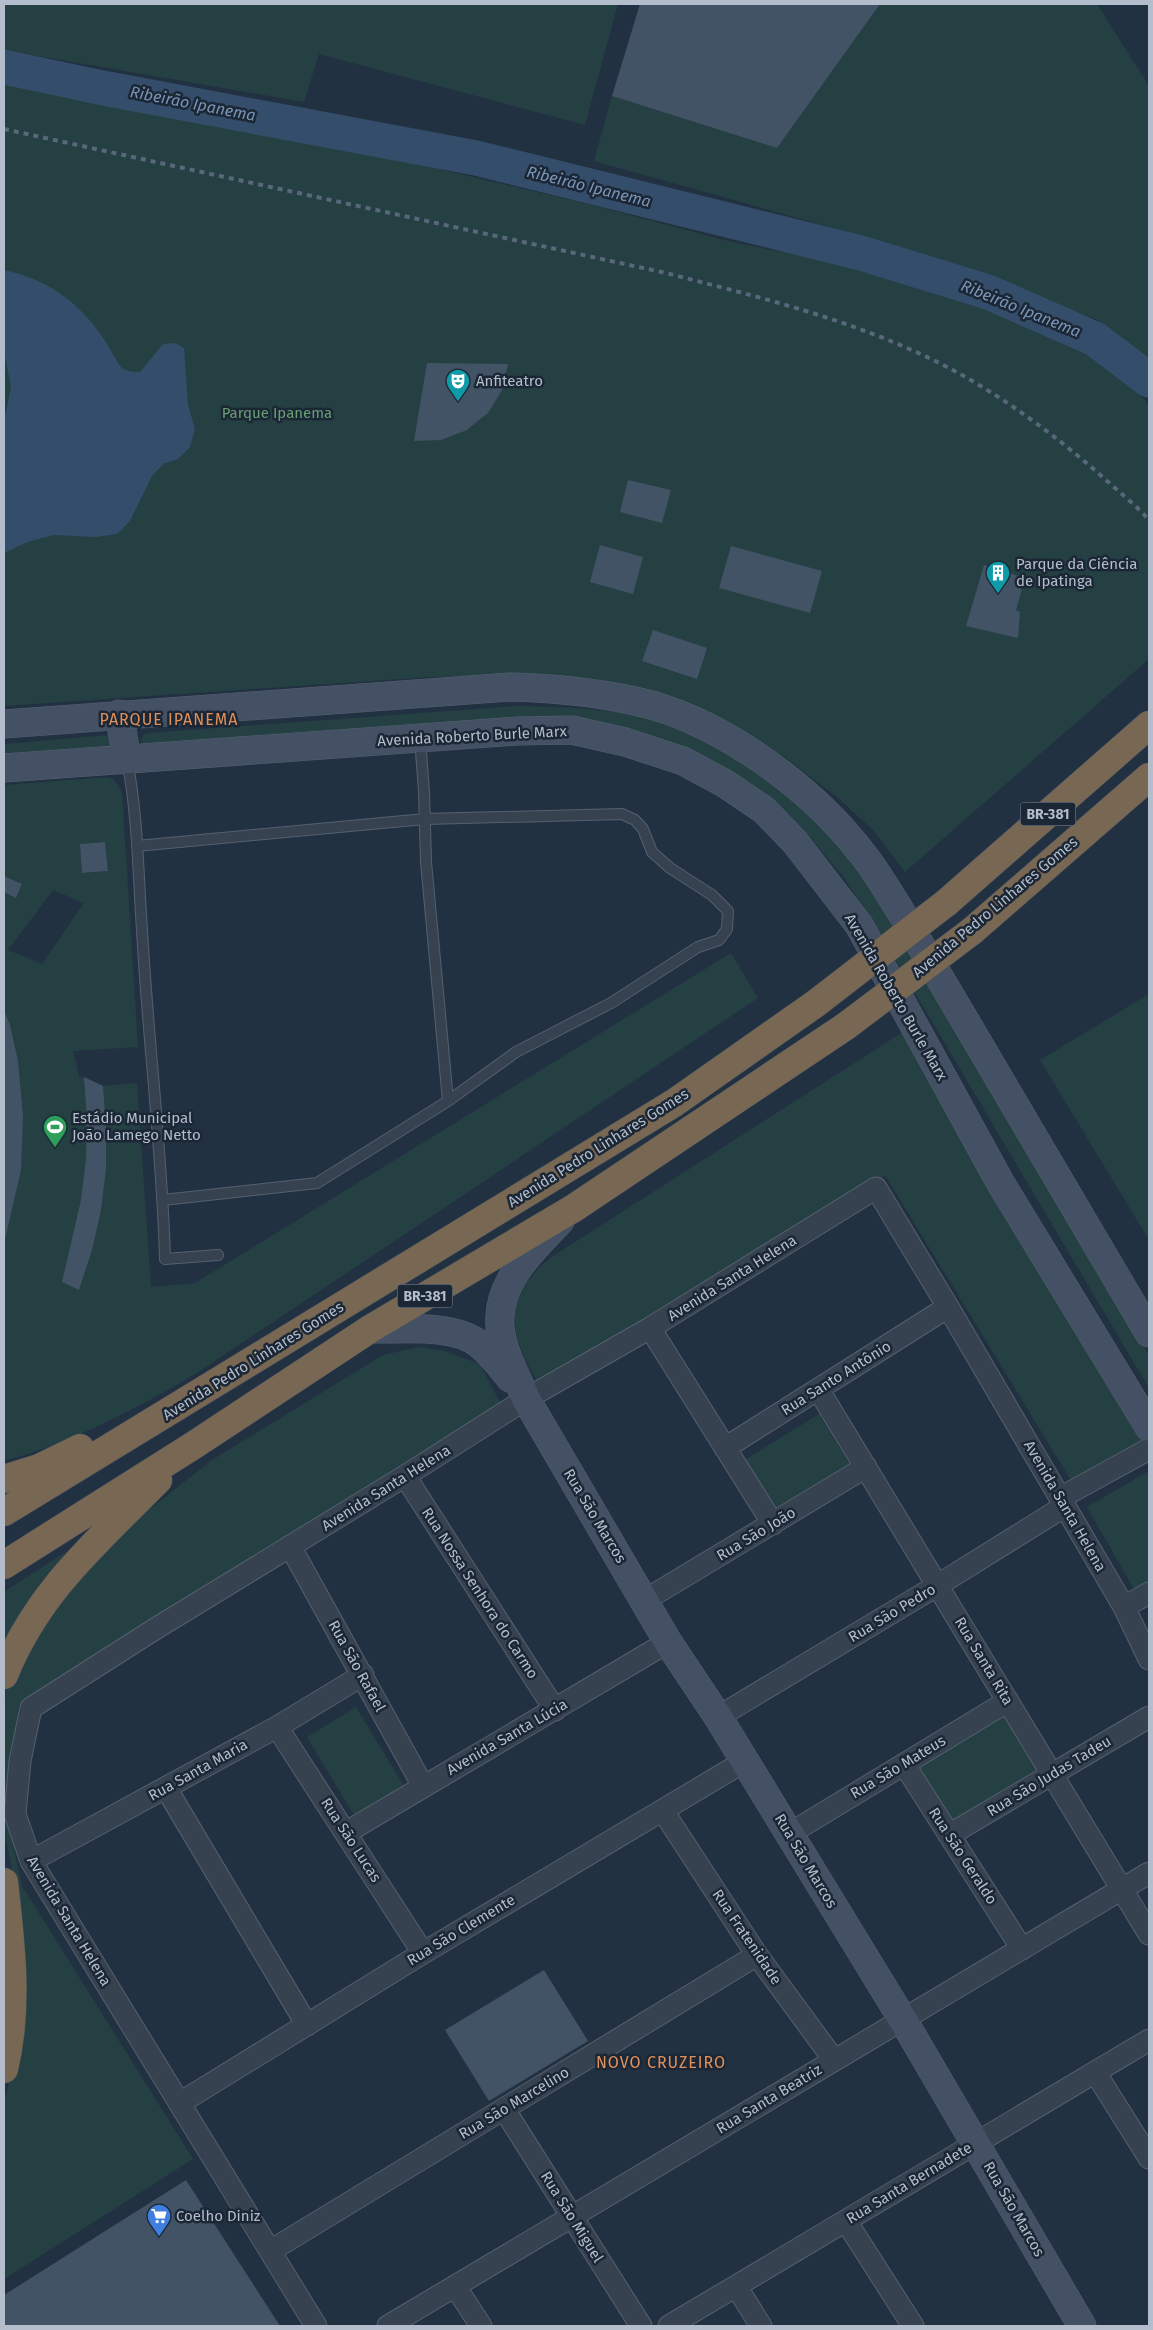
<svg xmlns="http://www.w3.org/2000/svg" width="1153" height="2330" font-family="'Fira Sans',sans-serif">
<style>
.green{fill:#244043;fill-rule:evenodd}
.water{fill:#344d6a}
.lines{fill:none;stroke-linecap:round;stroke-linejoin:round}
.river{stroke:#344d6a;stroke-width:35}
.building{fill:#435366}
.lane-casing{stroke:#55606f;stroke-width:12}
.street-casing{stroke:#55606f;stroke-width:23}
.secondary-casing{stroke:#55606f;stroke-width:29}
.highway-casing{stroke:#424d5c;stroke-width:29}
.lane{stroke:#374251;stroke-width:10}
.street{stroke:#374251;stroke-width:21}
.secondary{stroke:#445165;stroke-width:28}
.highway{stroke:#786853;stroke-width:28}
.rail{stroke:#586779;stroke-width:4;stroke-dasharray:5 5;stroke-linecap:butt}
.highway-bridge-casing{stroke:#424d5c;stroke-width:29;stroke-linecap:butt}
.highway-bridge{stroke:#786853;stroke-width:28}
.labels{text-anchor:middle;stroke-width:5;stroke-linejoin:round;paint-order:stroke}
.shield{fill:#1c2736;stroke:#86909f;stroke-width:1}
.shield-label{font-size:14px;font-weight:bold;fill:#b3bdcc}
.poi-label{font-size:15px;fill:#b3bdcc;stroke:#1c2736;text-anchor:start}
.park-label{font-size:15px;fill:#689f73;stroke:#1c2736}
.street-label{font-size:15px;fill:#b3bdcc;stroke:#1c2736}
.water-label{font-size:16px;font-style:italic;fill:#7895b6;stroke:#1c2736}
.neighbourhood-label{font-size:16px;letter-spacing:1px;fill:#e0905a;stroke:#1c2736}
</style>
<rect width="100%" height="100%" fill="#223142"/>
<path class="green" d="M4 4H618L585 125 319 54 304 102 4 50Z
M880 4H1097L1149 86V369L1096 319 837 229 594 161 612 96 777 148Z
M4 83 374 154 588 204 732 242 864 268 987 310 1074 344 1125 374 1149 406V659L905 872 873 830 837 797 786 758 729 723 664 694 590 679 514 675 430 677 4 706Z
M516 706C555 707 594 707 633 715 643 717 652 721 662 724 720 744 775 778 819 821 847 848 868 886 890 919L1149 1355V1388L876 927 842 875 808 835 771 800 629 730 142 746 141 740 143 735 148 733Z
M108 735 112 736 117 747 4 762V744Z
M109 777 115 781 122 792 138 1047 73 1051 79 1076 103 1086 137 1083 151 1287 195 1283 731 953 758 998 200 1371C139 1408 73 1442 4 1461V892L16 897 22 884 4 876V785ZM105 842 108 871 83 873 80 844ZM53 890 84 903 42 964 8 950Z
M1149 994V1240L1040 1060Z
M906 1030 1149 1440 1072 1482 885 1175 545 1394C512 1341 495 1305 550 1258Z
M419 1347 444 1351 480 1364 504 1410 19 1706 5 1808 22 1886 193 2159 4 2279V2103L22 2030 18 1900 4 1829V1714L6 1690 40 1619 88 1558 212 1460 383 1355Z
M819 1414 853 1470 778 1516 743 1461Z
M1149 1471V1587L1137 1594 1087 1507Z
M67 1551 40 1584 4 1640V1592Z
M356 1707 404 1786 354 1815 307 1737Z
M1002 1714 1041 1779 953 1831 914 1767Z"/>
<path class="water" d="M4 270C44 278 78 301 101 335 107 342 117 363 122 368 128 372 134 372 140 372L163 344 175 343 184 348 188 405 195 429 190 447 178 459 163 464 152 476 130 521 117 534 96 537 54 535 27 542 4 553V417L6 413 11 387 4 351Z"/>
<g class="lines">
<path class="river" d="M4 67 103 88 476 158 861 253 988 292 1095 339 1149 380"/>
</g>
<path class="building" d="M640 4H880L777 148 612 96Z
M427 363 508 364 502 390 488 413 479 420 467 430 441 440 414 441Z
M628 480 671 490 662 523 620 512Z
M600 545 643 557 633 594 590 582Z
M731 546 822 571 810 613 719 588Z
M984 565 1025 578 1016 610 1020 612 1018 638 966 626Z
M653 630 707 648 697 679 642 661Z
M105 842 108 871 82 873 80 844Z
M4 876 22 884 16 898 4 892Z
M4 1010 10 1025 18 1061 23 1116 21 1170 4 1244Z
M84 1077 103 1086 106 1127V1169L101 1210 92 1250 79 1290 62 1282 81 1200 86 1159 87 1118Z
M544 1970 588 2041 489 2101 445 2030Z
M186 2180 280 2326H4V2295Z"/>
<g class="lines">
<defs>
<path id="lane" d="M420 738 424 792 426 862 448 1101
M127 760C138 816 138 873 142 930 148 1040 162 1149 165 1259L218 1255
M137 846 425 819 622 814 635 820 643 829 652 852 670 868 712 895 728 911 727 929 719 940 698 947 611 1003 516 1052 448 1101 317 1183 163 1200"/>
<path id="street" d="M650 1328 773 1524
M818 1389 1149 1934
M725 1448 948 1307
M405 1476 555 1710
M1060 1498 1149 1449
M290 1546 423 1786
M645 1600 866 1467
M1124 1607 1149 1593
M718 1717 938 1585 1065 1506
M277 1727 423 1953
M904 1764 1022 1949
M166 1788 307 2025
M663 1811 757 1955 834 2060
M347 1832 668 1642
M789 1834 1008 1701
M949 1835 1149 1717
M31 1861 277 1727 363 1675
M1095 2072 1149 2158
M180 2103 423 1953 745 1761
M504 2109 641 2326
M846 2221 913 2326
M270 2251 757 1955
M455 2286 481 2326
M736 2286 761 2326
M316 2326 31 1861 15 1814 20 1761 31 1708 155 1629 405 1476 526 1399 650 1328 876 1188 948 1307 1124 1607 1149 1659
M388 2326 1149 1873
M669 2326 1149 2040"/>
<path id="secondary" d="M119 714 127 759
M4 724 510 687C552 688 594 692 635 701 718 719 809 785 861 852 876 870 888 892 901 912L1149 1333
M4 768 518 731 572 730 625 742 683 761 724 783 764 810 795 842 859 925 1000 1182 1149 1427
M560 1221C532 1250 496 1283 500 1327 502 1352 517 1377 526 1399L668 1642 718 1717 903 2020 1082 2326
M370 1329C403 1330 452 1323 479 1344 491 1353 500 1366 510 1378"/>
<path id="highway" d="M946 903 1149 725
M972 931 1149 777
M4 1479 39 1468 80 1448
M4 1512 674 1103 815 1004
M4 1565 194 1445 370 1329 574 1208 846 1026
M4 1675C38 1591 96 1543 158 1480
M4 1882C11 1944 19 2007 4 2069"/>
</defs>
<use href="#lane" class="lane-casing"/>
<use href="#street" class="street-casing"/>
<use href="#secondary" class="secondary-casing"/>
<use href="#highway" class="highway-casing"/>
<use href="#lane" class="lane"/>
<use href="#street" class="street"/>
<use href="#secondary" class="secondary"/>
<use href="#highway" class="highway"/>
<path class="rail" d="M4 129 666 273C747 294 830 314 907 348 980 379 1046 427 1105 479 1120 493 1136 505 1149 520"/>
<defs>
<path id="highway-bridge" d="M815 1004 946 903
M846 1026 972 931"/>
</defs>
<use href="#highway-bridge" class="highway-bridge-casing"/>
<use href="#highway-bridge" class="highway-bridge"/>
</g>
<defs>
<symbol id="theatre-pin" viewBox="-11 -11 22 30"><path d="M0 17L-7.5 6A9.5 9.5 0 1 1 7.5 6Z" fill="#0f9aa8" stroke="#1c2736"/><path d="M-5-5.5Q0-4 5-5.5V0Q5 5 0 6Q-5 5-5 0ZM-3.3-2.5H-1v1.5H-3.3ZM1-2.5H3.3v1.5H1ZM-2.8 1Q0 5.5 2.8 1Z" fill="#fff"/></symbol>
<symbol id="building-pin" viewBox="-11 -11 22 30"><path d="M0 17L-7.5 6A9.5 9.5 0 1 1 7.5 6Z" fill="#0f9aa8" stroke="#1c2736"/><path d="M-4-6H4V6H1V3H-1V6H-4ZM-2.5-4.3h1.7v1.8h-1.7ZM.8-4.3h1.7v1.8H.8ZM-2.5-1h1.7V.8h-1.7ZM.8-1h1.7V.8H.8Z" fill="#fff"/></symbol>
<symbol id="stadium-pin" viewBox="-11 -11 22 30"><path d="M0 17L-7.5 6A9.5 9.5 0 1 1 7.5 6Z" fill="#2e9e5b" stroke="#1c2736"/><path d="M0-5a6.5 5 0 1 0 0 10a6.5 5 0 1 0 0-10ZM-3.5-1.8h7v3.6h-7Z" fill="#fff"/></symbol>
<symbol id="supermarket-pin" viewBox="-11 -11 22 30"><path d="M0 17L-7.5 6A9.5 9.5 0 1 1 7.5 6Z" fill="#3f7fe0" stroke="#1c2736"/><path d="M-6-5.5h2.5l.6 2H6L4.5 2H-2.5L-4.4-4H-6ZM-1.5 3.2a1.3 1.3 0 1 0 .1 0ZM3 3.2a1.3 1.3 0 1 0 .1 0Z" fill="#fff"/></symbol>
</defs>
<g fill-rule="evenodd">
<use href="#theatre-pin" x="444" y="367" width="28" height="38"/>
<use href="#building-pin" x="984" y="559" width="28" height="38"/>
<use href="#stadium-pin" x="41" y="1113" width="28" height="38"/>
<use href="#supermarket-pin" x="145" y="2202" width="28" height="38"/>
</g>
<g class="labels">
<g class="shield">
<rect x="1020.5" y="802.5" width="55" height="23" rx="4"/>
<rect x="397.5" y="1284.5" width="55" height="23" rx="4"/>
</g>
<g class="shield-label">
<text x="1048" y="819">BR-381</text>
<text x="425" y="1301">BR-381</text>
</g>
<g class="poi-label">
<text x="476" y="386">Anfiteatro</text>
<text x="1016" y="569">Parque da Ciência<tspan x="1016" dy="17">de Ipatinga</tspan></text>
<text x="72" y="1123">Estádio Municipal<tspan x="72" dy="17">João Lamego Netto</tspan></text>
<text x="176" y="2221">Coelho Diniz</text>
</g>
<g class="park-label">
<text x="277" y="418">Parque Ipanema</text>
</g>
<g class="street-label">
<text transform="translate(472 736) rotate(-3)" y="5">Avenida Roberto Burle Marx</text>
<text transform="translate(995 907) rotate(-40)" y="5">Avenida Pedro Linhares Gomes</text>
<text transform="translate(896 997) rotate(60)" y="5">Avenida Roberto Burle Marx</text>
<text transform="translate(598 1148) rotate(-32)" y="5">Avenida Pedro Linhares Gomes</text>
<text transform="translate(732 1278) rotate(-32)" y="5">Avenida Santa Helena</text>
<text transform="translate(253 1361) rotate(-32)" y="5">Avenida Pedro Linhares Gomes</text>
<text transform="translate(836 1378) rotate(-32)" y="5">Rua Santo Antônio</text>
<text transform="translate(386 1488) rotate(-32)" y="5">Avenida Santa Helena</text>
<text transform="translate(1065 1506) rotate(60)" y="5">Avenida Santa Helena</text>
<text transform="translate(595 1516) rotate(59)" y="5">Rua São Marcos</text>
<text transform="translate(756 1534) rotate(-31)" y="5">Rua São João</text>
<text transform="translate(480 1593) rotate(57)" y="5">Rua Nossa Senhora do Carmo</text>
<text transform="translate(892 1613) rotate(-31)" y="5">Rua São Pedro</text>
<text transform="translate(984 1661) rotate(59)" y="5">Rua Santa Rita</text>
<text transform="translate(357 1666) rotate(61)" y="5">Rua São Rafael</text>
<text transform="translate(507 1737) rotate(-30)" y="5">Avenida Santa Lúcia</text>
<text transform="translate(898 1767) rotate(-31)" y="5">Rua São Mateus</text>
<text transform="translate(198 1770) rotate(-29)" y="5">Rua Santa Maria</text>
<text transform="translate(1049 1776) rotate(-31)" y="5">Rua São Judas Tadeu</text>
<text transform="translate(351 1840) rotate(57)" y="5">Rua São Lucas</text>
<text transform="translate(963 1856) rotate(57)" y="5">Rua São Geraldo</text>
<text transform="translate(806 1861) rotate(59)" y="5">Rua São Marcos</text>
<text transform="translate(69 1921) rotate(59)" y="5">Avenida Santa Helena</text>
<text transform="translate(461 1930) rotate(-31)" y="5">Rua São Clemente</text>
<text transform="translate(747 1937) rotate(56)" y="5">Rua Fratenidade</text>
<text transform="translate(769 2099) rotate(-31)" y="5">Rua Santa Beatriz</text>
<text transform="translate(514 2103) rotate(-31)" y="5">Rua São Marcelino</text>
<text transform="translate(909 2183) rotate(-31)" y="5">Rua Santa Bernadete</text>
<text transform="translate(1014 2209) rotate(60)" y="5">Rua São Marcos</text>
<text transform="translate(572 2217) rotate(58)" y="5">Rua São Miguel</text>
</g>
<g class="water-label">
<text transform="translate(193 103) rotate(11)" y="6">Ribeirão Ipanema</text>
<text transform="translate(589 186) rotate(14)" y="6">Ribeirão Ipanema</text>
<text transform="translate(1021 308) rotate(22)" y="6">Ribeirão Ipanema</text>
</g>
<g class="neighbourhood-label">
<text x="169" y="725">PARQUE IPANEMA</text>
<text x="661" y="2068">NOVO CRUZEIRO</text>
</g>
</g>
<rect width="1153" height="2330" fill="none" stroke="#b3bdcc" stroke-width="10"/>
</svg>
